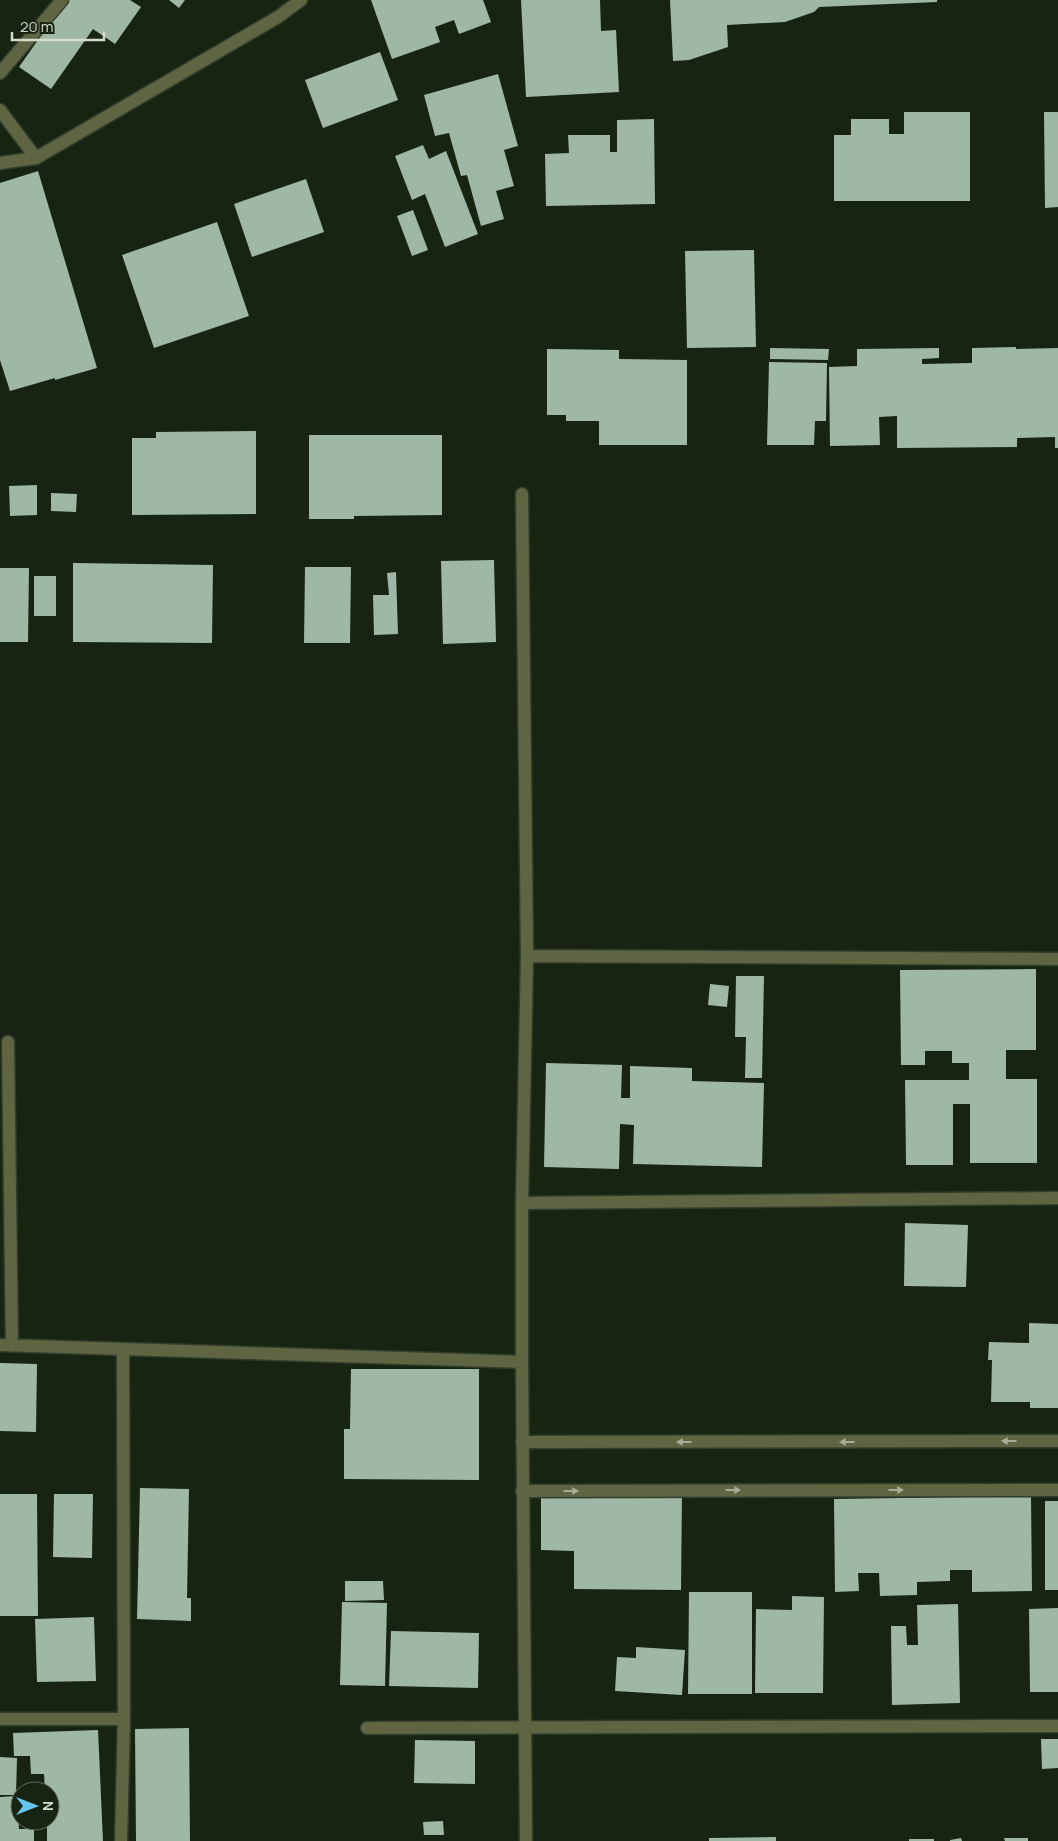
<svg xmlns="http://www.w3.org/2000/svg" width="1058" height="1841" font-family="Manrope,sans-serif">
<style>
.building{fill:#9fb8a6}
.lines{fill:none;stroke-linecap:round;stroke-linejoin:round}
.minor-casing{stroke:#323e2d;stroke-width:15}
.minor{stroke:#5f6442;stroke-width:12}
.oneway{fill:#a5ac97}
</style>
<rect width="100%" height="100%" fill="#182412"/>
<path class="building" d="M66 0H130L141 7 115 44 93 29 51 89 19 67Z
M169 0H185L179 8Z
M371 0H483L491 22 459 34 454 20 435 27 440 42 392 59Z
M521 0H600L601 31 616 30 619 92 526 97Z
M670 0H937V2L819 7 814 12 785 22 727 25 728 47 689 60 673 61Z
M380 52 398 100 323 128 305 80Z
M498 74 518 146 504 150 514 186 496 191 504 219 481 226 467 175 461 176 449 133 435 136 424 95Z
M904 112H970V201H834V135H851V119H889V134H904Z
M1044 112H1058V207L1045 208Z
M654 119 655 204 546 206 545 154 569 153 568 135H610V152H617V120Z
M423 145 429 159 446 151 478 234 445 247 425 194 412 200 395 156Z
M38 171 97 368 55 380V378L10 391 0 360V183Z
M306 179 324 232 252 257 234 204Z
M413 210 428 250 412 256 397 216Z
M217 222 249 316 154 348 122 255Z
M754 250 756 347 687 348 685 251Z
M1016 347V349L1058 348V448H1055V437L1017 438V447L897 448V416L879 417 880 445 830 446 829 367 857 366V349L939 348V358L922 359V364L972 363V348Z
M770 348 829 349 828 360 770 359Z
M547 349 619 350V359L687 360V445H599V421H566V415H547Z
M769 362 827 363 826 421H815L814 445H767Z
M256 431V514L132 515V438H156V432Z
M309 435H442V515L354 516V519H309Z
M37 485V515L10 516 9 486Z
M51 493 77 494 76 512 51 511Z
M494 560 496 642 443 644 441 561Z
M73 563 213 565 212 643 73 642Z
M305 567H351L350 643H304Z
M0 568H29L28 642H0Z
M396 572 398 634 374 635 373 595H389L387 573Z
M34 576H56V616H34Z
M1036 969V1050H1006V1079H1037V1163H970V1104H953V1165H906L905 1080H969V1063H952V1051H925V1065H901L900 970Z
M736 976H764L762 1078H745L746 1037H735Z
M710 984 729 986 727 1007 708 1005Z
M546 1063 622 1065 621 1098H630V1066L692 1068V1081L764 1083 762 1167 633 1164 634 1125 620 1124 619 1169 544 1167Z
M905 1223 968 1225 966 1287 904 1286Z
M1029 1323 1058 1324V1408H1030V1402H991L992 1360H988L989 1342 1029 1343Z
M0 1363 37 1364 36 1432 0 1431Z
M351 1369H479V1480L344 1479V1429H350Z
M140 1488 189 1489 187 1598H191V1621L137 1619Z
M682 1492 681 1590 574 1589V1551L541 1550V1494Z
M0 1494H37L38 1616H0Z
M54 1494H93L92 1558 53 1557Z
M1031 1496 1032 1591 972 1592V1570H950V1581L917 1582V1595L880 1596 879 1573H858L859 1591 835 1592 834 1499Z
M1045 1501H1058V1590H1045Z
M345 1581H383L384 1600 345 1601Z
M689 1592H752V1694H688Z
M792 1596 824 1597 823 1693H755L756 1609 792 1610Z
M342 1602 387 1603 385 1686 340 1685Z
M958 1604 960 1703 892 1705 891 1626H906L907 1645H918L917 1605Z
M1058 1608V1692H1030L1029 1609Z
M94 1617 96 1681 37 1682 35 1619Z
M391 1631 479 1633 478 1688 389 1686Z
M636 1647 685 1650 682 1695 615 1691 617 1657 636 1658Z
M189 1728 190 1841H136L135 1729Z
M98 1730 103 1841H47V1821H50V1791H45L44 1774H31L30 1756H14L13 1733Z
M1041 1739H1058V1768L1042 1769Z
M415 1740 475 1741V1784L414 1783Z
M0 1757 17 1758 16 1795H0Z
M17 1796 19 1829H34V1841H0V1797Z
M443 1821 444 1835H424L423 1822Z
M776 1837V1841H709V1838Z
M961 1838 962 1841H950V1840Z
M1004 1838H1028V1841H1005Z
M909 1839H934V1841H909Z"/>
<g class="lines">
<defs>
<path id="minor" d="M0 73 62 0
M0 110 36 158
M0 163 36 158 278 17 301 0
M522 494 527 956 522 1203V1362L526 1841
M527 956 1058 959
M8 1042 12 1346
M522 1203 1058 1198
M0 1345 522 1362
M522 1442 1058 1441
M522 1491 1058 1490
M0 1719H124
M367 1728 1058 1726
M121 1841 124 1719 123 1349"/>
</defs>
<use href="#minor" class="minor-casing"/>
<use href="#minor" class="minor"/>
</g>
<defs><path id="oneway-solid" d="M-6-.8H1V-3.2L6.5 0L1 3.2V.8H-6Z" transform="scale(1.25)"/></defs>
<g class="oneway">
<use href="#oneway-solid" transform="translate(1009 1441) rotate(180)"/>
<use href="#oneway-solid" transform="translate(684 1442) rotate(180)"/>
<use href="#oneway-solid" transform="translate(847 1442) rotate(180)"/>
<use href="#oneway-solid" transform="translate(733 1490)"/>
<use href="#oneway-solid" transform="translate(896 1490)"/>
<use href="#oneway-solid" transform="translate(571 1491)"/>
</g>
<g transform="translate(35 1806) rotate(90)"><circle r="24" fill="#182412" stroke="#636e5e"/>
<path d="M0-4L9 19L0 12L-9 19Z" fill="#65c5ee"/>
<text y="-8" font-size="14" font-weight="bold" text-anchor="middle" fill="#d4dcd0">N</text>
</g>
<path d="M12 32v8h92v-8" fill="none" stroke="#d4dcd0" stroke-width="2.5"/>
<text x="20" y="32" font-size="15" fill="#d4dcd0" stroke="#182412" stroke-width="4" paint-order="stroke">20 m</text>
</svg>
